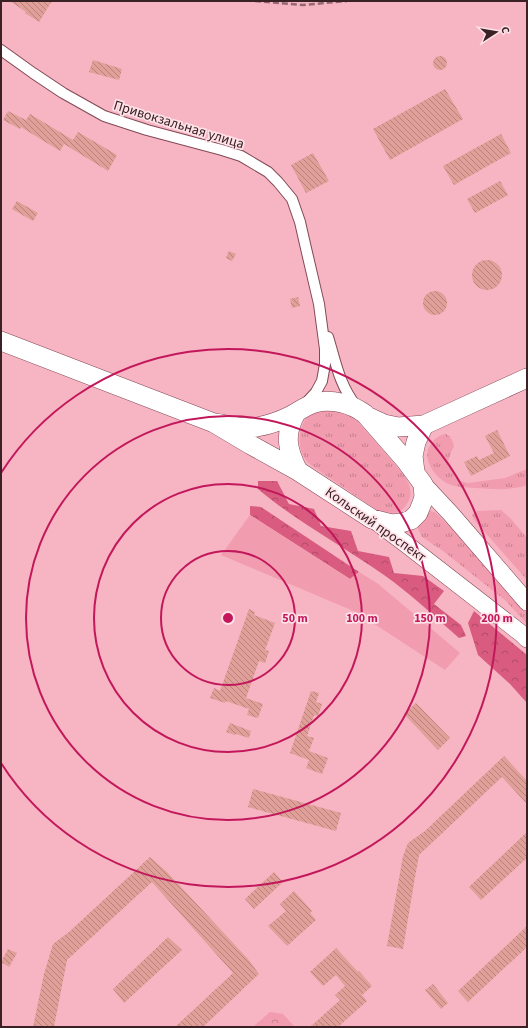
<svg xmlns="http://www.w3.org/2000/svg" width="528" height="1028" font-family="'Source Sans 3',sans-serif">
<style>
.grass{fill:url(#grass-tufts)}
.forest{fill:url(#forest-crowns)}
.park{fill:url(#park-crowns)}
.pitch{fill:#f29caf}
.building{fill:url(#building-back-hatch)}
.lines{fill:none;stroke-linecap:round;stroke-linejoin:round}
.street-casing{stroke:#824956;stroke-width:12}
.primary-casing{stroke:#824956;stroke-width:18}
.highway-casing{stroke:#824956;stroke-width:20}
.street{stroke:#fff;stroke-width:10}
.primary{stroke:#fff;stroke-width:17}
.highway{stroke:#fff;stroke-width:19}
.rail{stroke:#956871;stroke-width:2.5;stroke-dasharray:6 3;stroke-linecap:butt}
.ring{fill:none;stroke:#c2185b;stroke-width:2}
.labels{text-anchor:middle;stroke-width:3.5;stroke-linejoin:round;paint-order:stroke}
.street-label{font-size:14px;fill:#3a2126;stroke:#fee2e7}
.centre{fill:#c2185b;stroke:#fee2e7;stroke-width:2}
.ring-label{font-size:12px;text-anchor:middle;font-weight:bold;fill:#c2185b;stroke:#fee2e7;stroke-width:3.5;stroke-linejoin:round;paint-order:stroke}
</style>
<defs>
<pattern id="grass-tufts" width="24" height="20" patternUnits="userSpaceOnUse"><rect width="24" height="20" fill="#f29caf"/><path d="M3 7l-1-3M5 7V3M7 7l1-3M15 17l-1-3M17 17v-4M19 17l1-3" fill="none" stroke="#c57f8e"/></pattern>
<pattern id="forest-crowns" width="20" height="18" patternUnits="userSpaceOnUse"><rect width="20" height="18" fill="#d95b7f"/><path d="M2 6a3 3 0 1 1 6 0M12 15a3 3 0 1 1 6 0" fill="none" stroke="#b14b68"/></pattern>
<pattern id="park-crowns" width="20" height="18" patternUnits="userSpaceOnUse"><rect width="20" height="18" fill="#f29caf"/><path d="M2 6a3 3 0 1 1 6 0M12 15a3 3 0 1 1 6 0" fill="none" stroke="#c57f8e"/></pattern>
<pattern id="building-back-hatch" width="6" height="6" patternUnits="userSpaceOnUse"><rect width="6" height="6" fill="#e09f98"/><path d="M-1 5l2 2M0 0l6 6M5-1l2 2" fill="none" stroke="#b7817c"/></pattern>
</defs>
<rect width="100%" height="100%" fill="#f7b4c2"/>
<path class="grass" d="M325 408 352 415 404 475C410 485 414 495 406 505 405 507 402 510 399 512 394 514 386 512 380 512L312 466C310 464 307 462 305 459 296 445 298 422 313 412 316 410 322 409 325 408Z
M446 434C451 437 453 440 454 447L452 450 448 461 458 480 468 483 505 478 527 469V485C511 491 492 489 475 488 465 487 454 488 445 482 433 475 421 457 431 444 435 438 439 435 446 434Z
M501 510 511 519 527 538V580L475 521 472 515 477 511Z
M430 511 435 512 456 533 527 612V624L506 601 443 551 422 537 418 529V521L424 514Z"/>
<path class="forest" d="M258 481H277L289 504 314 509 321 526 351 531 358 551 389 557 394 573 423 576 444 591 434 604 461 625 466 636 459 638C435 617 411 594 384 575 343 546 297 522 258 489Z
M250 506 261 507 359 572 350 579 250 515Z
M474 611 527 655V703L510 684 478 655 468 623Z"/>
<path class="park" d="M270 1012 283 1014 295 1027H253Z"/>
<path class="pitch" d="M250 515 350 579 359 572 377 583 460 653 445 670 356 612 221 555Z"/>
<path class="building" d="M10 1H52L39 22 25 13 26 12Z
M433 63a7 7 0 1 1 14 0a7 7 0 1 1-14 0Z
M93 60 122 69 119 80 89 72Z
M445 89 463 119 390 160 373 129Z
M8 111 26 120 30 114 73 140 78 132 117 155 108 171 64 144 60 151 21 127 20 129 3 120Z
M501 134 511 153 454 185 443 166Z
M313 153 329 181 306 193 291 165Z
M500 181 508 195 475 213 467 199Z
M17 201 38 213 33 221 12 209Z
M229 251 236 254 232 261 226 258Z
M472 275a15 15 0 1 1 30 0a15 15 0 1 1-30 0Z
M423 303a12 12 0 1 1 24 0a12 12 0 1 1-24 0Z
M298 297 300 306 292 308 290 299Z
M497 430 510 456 471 476 464 462 477 456 479 460 494 453 485 436Z
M249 609 255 612 254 615 275 623 265 650 269 651 265 663 259 661 246 698 263 704 258 718 247 715 249 709 226 701 225 703 210 698 214 688 220 691Z
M311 691 319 693 316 702 322 704 318 716 314 715 307 736 314 738 309 751 328 758 322 774 306 768 309 760 290 753Z
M416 703 450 738 438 750 404 714Z
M230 723 251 731 249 738 236 734 235 735 226 732Z
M504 756 527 781V804L502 777 419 855 415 877 403 949 387 946 403 856 408 843 425 831Z
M253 789 341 813 336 831 248 807Z
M527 832V858L481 900 469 887Z
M150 857 167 872 248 959 259 974 203 1027H175L233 973 152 882 67 960 54 1027H33L44 974 53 944 69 932Z
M274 872 283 882 254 909 245 899Z
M294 891 312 911 310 913 316 920 287 946 268 926 286 911 280 904Z
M527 926V947L468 1002 458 991Z
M168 937 182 950 124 1003 113 989Z
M336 948 358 972 359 971 372 986 362 995 367 1001 338 1027H310L340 1000 335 995 345 986 336 975 323 986 310 972Z
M8 949 17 953 9 967 1 962Z
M433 984 448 1003 441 1009 425 990Z"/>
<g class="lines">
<defs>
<path id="street" d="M1 50 33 73 63 93 104 116 147 130 222 150 241 156 268 172 278 182 292 199 300 222 305 244 319 304 325 349V364L322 381 316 392 306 403
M328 337C336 363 339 384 356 406"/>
<path id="primary" d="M423 484 451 514 527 602
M374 520 406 544 522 634 527 639"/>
<path id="highway" d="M1 341 214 423C229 425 243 430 257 427 268 425 280 421 290 416 298 412 305 406 315 403 331 398 352 404 365 414L406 461 423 484 424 497 422 503 418 513 411 520 401 523 392 524 372 519 298 471 251 445 214 423
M296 413C284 434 287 449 298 471
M369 417 384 424 398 427 424 425 527 378
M415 472 413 456 416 442 424 425"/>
</defs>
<use href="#street" class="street-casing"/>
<use href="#primary" class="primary-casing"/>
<use href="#highway" class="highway-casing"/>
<use href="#street" class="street"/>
<use href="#primary" class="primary"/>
<use href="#highway" class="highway"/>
<path class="rail" d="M255 1 303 5 347 1"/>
</g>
<g class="ring">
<circle cx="228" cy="618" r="67"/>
<circle cx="228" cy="618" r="134"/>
<circle cx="228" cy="618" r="202"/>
<path d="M1 473A269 269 0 1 1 1 763"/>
</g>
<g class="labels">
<g class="street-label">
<text transform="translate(179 124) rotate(17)" y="5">Привокзальная улица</text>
<text transform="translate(376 524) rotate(35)" y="5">Кольский проспект</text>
</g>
</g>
<circle cx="228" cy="618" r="6" class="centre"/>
<g class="ring-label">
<text x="295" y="622">50 m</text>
<text x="362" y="622">100 m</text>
<text x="430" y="622">150 m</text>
<text x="497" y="622">200 m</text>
</g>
<rect width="528" height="1028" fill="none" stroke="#3a2126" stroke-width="4"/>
<g transform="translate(496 32) rotate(78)" stroke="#fee2e7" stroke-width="3" paint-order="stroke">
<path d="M0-3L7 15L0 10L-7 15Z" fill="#3a2126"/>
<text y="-6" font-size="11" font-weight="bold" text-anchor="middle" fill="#3a2126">С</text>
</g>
</svg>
